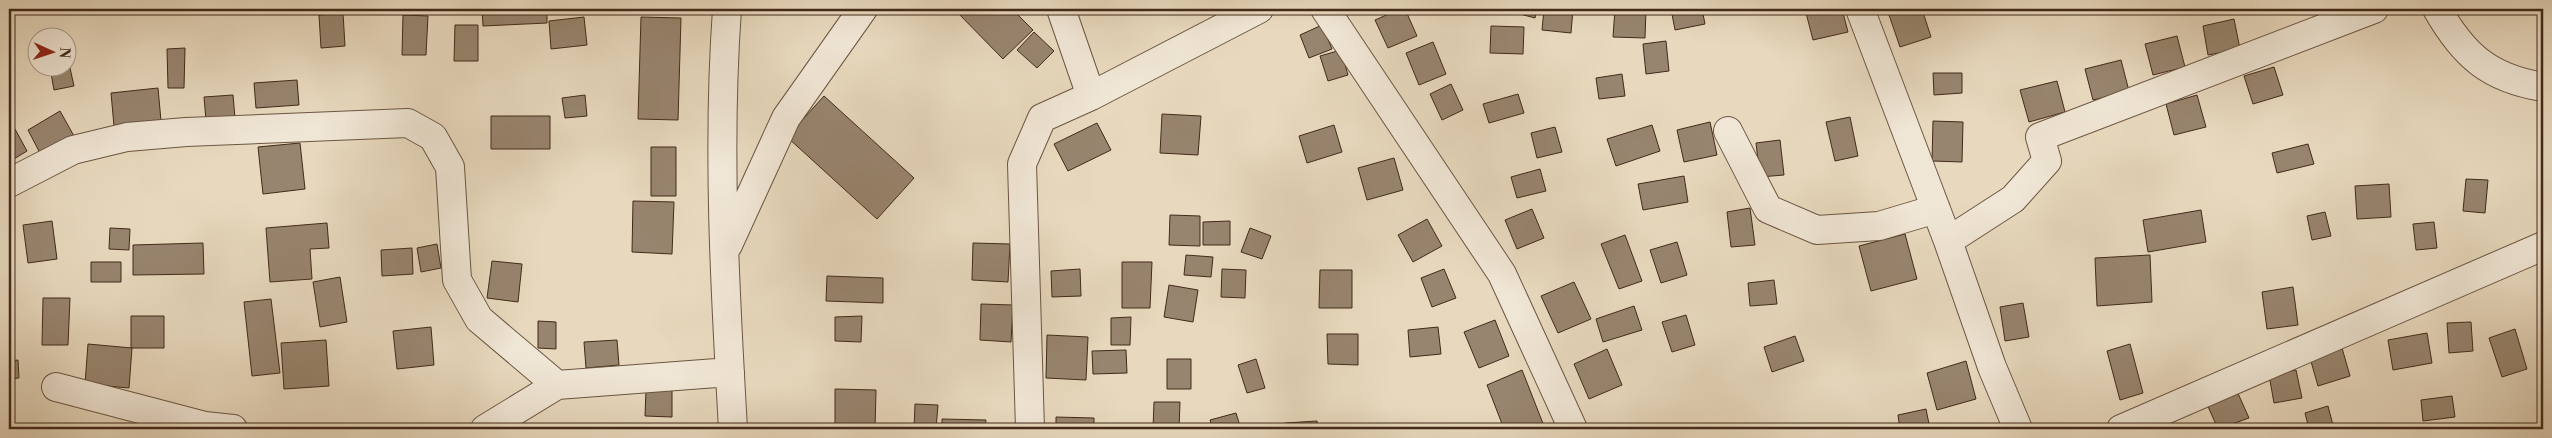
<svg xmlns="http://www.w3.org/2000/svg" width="2552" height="438" font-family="'Libre Bodoni',serif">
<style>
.building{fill:#98856f;stroke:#422a1a}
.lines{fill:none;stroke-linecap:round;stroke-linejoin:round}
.street-casing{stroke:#6c5643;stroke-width:30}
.street{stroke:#f0e6d5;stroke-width:28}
</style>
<rect width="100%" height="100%" fill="#e8d9be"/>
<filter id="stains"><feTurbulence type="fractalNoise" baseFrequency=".004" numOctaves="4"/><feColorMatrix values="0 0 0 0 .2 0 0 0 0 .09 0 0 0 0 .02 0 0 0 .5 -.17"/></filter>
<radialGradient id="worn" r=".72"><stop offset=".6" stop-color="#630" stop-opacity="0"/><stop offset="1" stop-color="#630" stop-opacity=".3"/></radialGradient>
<path class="building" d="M482 9H547V23L483 26Z
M954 9H1012L1033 30 1003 59Z
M1400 9H1405L1417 36 1388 48 1375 20Z
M1518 9H1537L1535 18 1516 13Z
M1544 9H1573L1571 33 1542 30Z
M1615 9H1646L1645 38 1613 37Z
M1671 9H1702L1705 24 1675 30Z
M1805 9H1842L1848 32 1813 40Z
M1899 9H1922L1931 37 1900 47 1888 12Z
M2310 9H2333V10L2311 14Z
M343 13 345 46 321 48 319 15Z
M403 15 428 16 426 55H402Z
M584 17 587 45 551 49 549 21Z
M641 17 681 18 678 120 638 119Z
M2234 19 2240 49 2208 55 2203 26Z
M455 25H478V61H454Z
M1322 25 1332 49 1309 58 1300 35Z
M1491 26 1524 27 1523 54 1490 53Z
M1034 32 1054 51 1037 68 1017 50Z
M2177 36 2185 67 2153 75 2145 44Z
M1666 41 1669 71 1646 74 1643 44Z
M1433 42 1446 74 1419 85 1406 53Z
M185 48 184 88H168L167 49Z
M1341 50 1348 75 1328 81 1320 56Z
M68 59 74 86 54 90 50 68H68Z
M2121 60 2129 91 2093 100 2085 69Z
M2274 67 2283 95 2253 104 2244 76Z
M1933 73H1962V93L1934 95Z
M1622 74 1625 96 1599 99 1596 78Z
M297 80 299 105 256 108 254 83Z
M2057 81 2065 112 2029 122 2020 90Z
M1451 84 1463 110 1442 120 1430 94Z
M158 88 161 121 114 126 111 93Z
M1518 94 1524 113 1489 123 1483 104Z
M233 95 235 118 206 120 204 97Z
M585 95 587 116 565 118 562 98Z
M2197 95 2206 127 2174 135 2166 104Z
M824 96 914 178 877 219 787 137Z
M60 111 74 136 41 155 28 130Z
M1162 114 1201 116 1198 155 1160 153Z
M491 116H550V149H491Z
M1850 117 1858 156 1835 161 1826 122Z
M1933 121 1963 122 1962 162 1932 161Z
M1710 122 1717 155 1684 162 1677 130Z
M1097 123 1111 150 1068 171 1054 144Z
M1334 125 1342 152 1307 163 1299 136Z
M1652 125 1660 151 1616 166 1607 139Z
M1555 127 1562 152 1537 158 1531 133Z
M15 129 27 151 9 162V132Z
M1780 140 1784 175 1760 177 1756 143Z
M300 143 305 189 263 194 258 147Z
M2308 144 2314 164 2277 173 2272 153Z
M651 147H676V196H651Z
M1394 158 1403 190 1367 200 1358 168Z
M1540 169 1546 191 1517 198 1511 177Z
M1684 176 1688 202 1643 210 1638 184Z
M2466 179 2488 180 2485 213 2463 211Z
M2389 184 2391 217 2357 219 2355 186Z
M633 201 674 202 672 254 632 252Z
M1750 208 1755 245 1731 247 1727 212Z
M1532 209 1544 238 1517 249 1505 220Z
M2201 210 2206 242 2148 252 2143 220Z
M2325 212 2331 236 2312 240 2307 216Z
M1170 215 1200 216V246L1169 245Z
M1427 219 1442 246 1413 262 1398 235Z
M52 221 57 259 28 263 23 225Z
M1230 221V245H1203V222Z
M2434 222 2437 248 2416 250 2413 224Z
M327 223 329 248 310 249 312 279 270 282 266 228Z
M110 228 130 229 129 250 109 249Z
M1250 228 1271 236 1262 259 1241 252Z
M1905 234 1917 279 1871 291 1859 246Z
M1625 235 1642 281 1619 289 1601 244Z
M1677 242 1687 275 1661 283 1650 250Z
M203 243 204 274 133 275V245Z
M973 243 1010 244 1008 282 972 280Z
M437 244 441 268 421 272 417 248Z
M412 248 413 274 382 276 381 250Z
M1186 255 1213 257 1211 277 1184 275Z
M2150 255 2152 302 2097 306 2095 258Z
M492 261 522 264 518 302 487 298Z
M91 262H121V282H91Z
M1122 262H1152L1150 308H1122Z
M1080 269 1081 296 1052 297 1051 271Z
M1222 269 1246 270 1245 298 1221 297Z
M1444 269 1456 298 1432 307 1421 278Z
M1320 270H1352V308H1319Z
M827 276 883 278V303L826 301Z
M340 277 347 322 320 327 313 282Z
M1774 280 1777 304 1750 306 1748 283Z
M1574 282 1591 319 1558 333 1541 296Z
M1169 285 1198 290 1193 322 1164 317Z
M2293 287 2298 325 2267 329 2262 292Z
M43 298H70L68 345H42Z
M271 299 280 373 252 376 244 302Z
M2023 303 2029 337 2005 341 2000 307Z
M981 304 1013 305 1011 342 980 340Z
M1634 306 1642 330 1603 342 1596 319Z
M1686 315 1695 345 1672 352 1662 322Z
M131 316H164V348H131Z
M862 316 861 342 835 341V317Z
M1131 317 1130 345H1111V318Z
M1495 320 1509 356 1479 368 1464 332Z
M538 321 556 322V349L538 348Z
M2471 322 2473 351 2449 353 2447 323Z
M431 327 434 365 397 369 393 331Z
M1438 327 1441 354 1410 357 1408 330Z
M2515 329 2527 369 2502 377 2489 338Z
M2427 333 2432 363 2393 370 2388 340Z
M1327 334H1358V365L1328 364Z
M1047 335 1088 337 1086 380 1046 378Z
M1795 336 1804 361 1772 372 1764 347Z
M326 340 329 386 284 389 281 343Z
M617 340 619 365 586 368 584 342Z
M88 344 132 348 129 388 85 384Z
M2130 344 2143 393 2120 400 2107 351Z
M2342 348 2350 376 2318 386 2310 358Z
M1607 349 1622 385 1589 399 1574 364Z
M1126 350 1127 373 1093 374 1092 351Z
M1167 359H1191V389H1167Z
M1256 359 1265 388 1247 393 1238 365Z
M18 360 19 378 9 379V361Z
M1966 361 1976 399 1937 410 1927 373Z
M1522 370 1544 426 1535 429H1504L1487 385Z
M2296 370 2302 398 2274 403 2269 375Z
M835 389 876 390 875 429H835Z
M2236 389 2249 418 2218 429 2206 402Z
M646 390H672V417L645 416Z
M2452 396 2455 417 2423 421 2421 400Z
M1154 402H1180L1179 429H1153Z
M915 404 938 405 936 429H914Z
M2328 406 2334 429H2309L2305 413Z
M1926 409 1930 429H1900L1898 415Z
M1236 413 1241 429H1213L1210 420Z
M1056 417 1094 418V429H1056Z
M942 419 986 420 985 429H942Z
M1317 421 1318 429H1285V423Z"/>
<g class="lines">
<defs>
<path id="street" d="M727 9C717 148 725 290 733 429
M1061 9 1091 96
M1325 9 1502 274 1573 429
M1860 9 1948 241 1992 367 2018 429
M2437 9C2464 56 2489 78 2543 87
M1728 131 1768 209 1817 230 1879 226 1936 209
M9 183 73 150 127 137 186 132 408 123 433 137 450 167 457 280 479 319 557 385
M1948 241 2013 199 2047 161 2040 137 2374 9
M728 245 786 118 863 9
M56 387 205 426 233 429
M485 429 557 385 730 372
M1030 429 1022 164 1042 118 1091 96 1259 9
M2121 429 2543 246"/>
</defs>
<use href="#street" class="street-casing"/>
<use href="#street" class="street"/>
</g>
<rect width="2552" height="438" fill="none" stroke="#e8d9be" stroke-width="30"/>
<rect x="10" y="10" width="2532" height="418" fill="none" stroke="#422a1a" stroke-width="2.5"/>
<rect x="15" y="15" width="2522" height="408" fill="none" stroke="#422a1a"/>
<g transform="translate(52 52) rotate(93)"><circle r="24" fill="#f0e6d5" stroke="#aa9b8a"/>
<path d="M0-4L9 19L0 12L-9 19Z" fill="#8f2418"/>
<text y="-8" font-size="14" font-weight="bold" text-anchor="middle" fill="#422a1a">N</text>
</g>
<rect width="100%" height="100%" filter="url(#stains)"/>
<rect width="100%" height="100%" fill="url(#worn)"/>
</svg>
